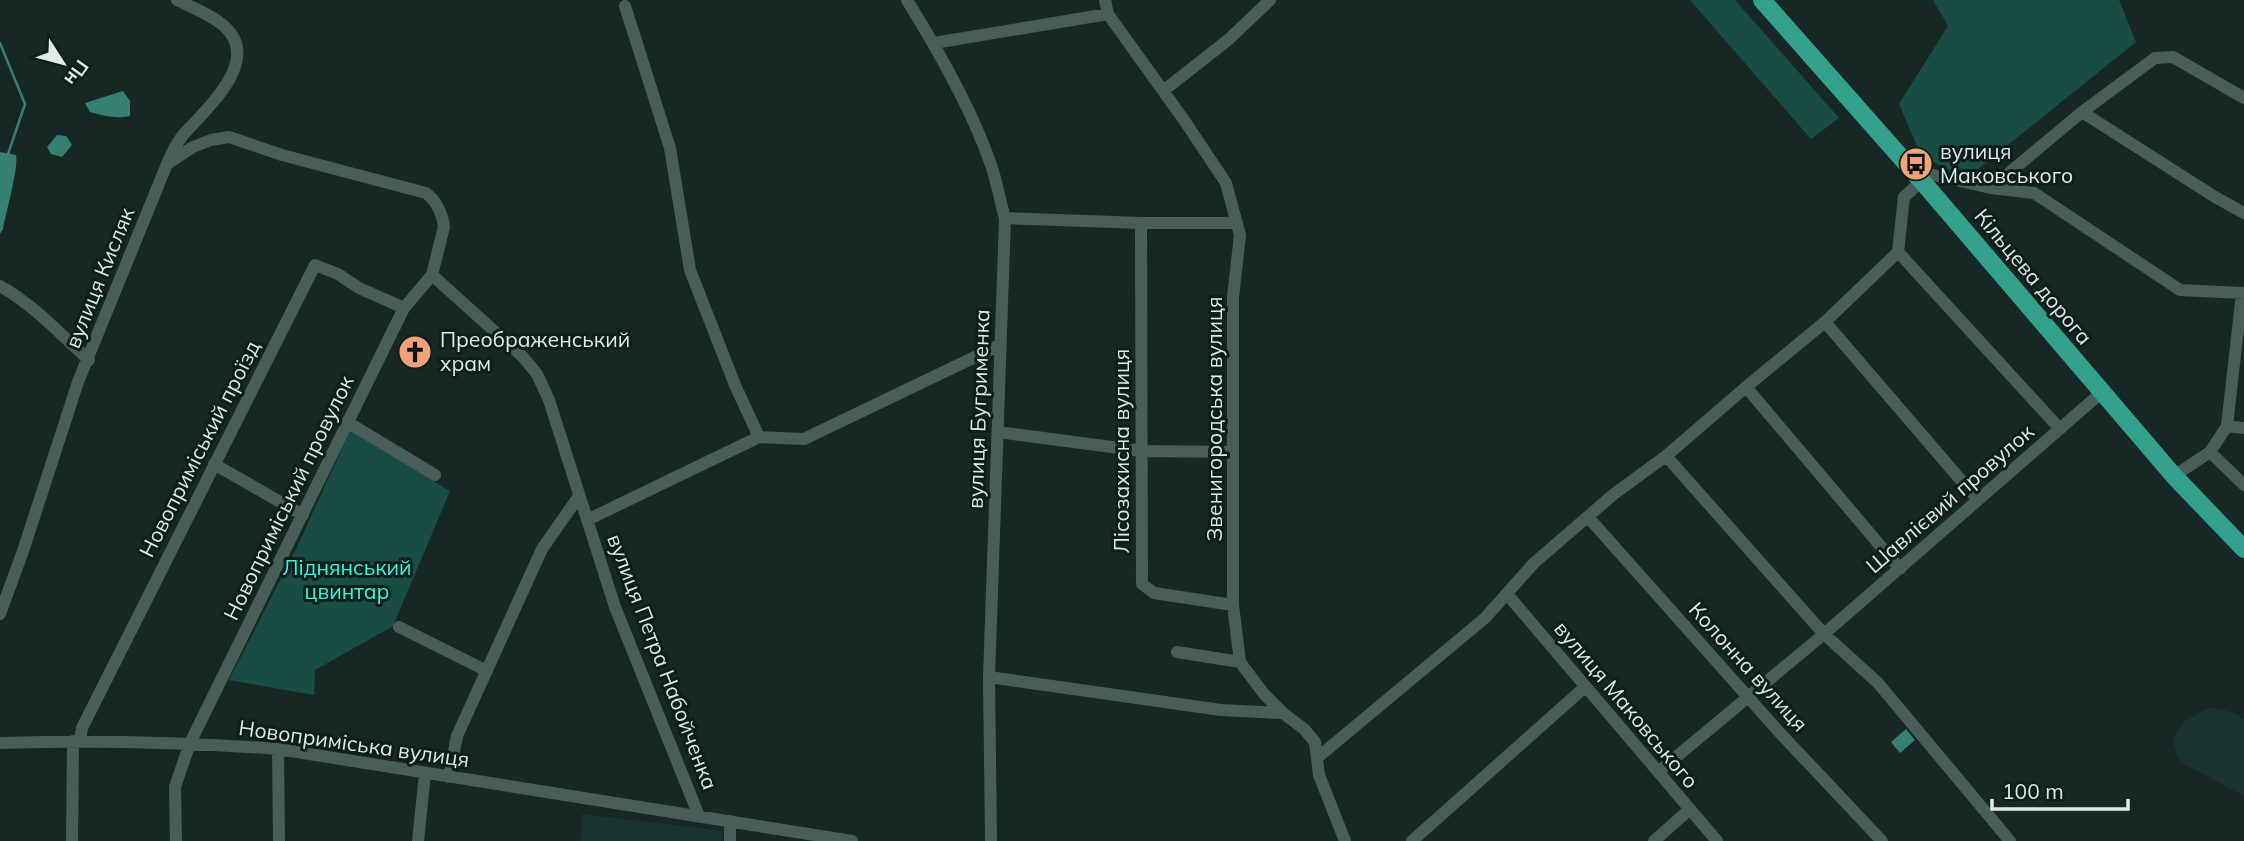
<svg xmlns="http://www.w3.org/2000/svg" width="2244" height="841" font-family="Mulish,sans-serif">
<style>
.built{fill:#19332e}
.green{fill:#194d43}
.water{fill:#368072}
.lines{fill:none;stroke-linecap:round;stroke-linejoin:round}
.stream{stroke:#368072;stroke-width:2.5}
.minor{stroke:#4a5e59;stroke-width:12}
.highway{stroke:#34a18e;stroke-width:18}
.labels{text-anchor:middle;stroke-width:6;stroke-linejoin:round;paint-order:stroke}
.poi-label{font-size:21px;fill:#dfeae7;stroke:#0d1f1b;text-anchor:start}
.street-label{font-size:21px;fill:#dfeae7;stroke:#0d1f1b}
.park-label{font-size:21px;fill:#2afdde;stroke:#0d1f1b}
</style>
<rect width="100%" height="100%" fill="#172824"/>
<path class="built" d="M2210 707 2231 712 2244 719V796L2180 762 2174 748V736L2183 722Z
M582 814 723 831 722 841H581Z"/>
<path class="green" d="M1690 0H1735L1839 118 1811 139Z
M1933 0H2119L2136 42 1978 169 1950 172 1920 153 1899 104 1948 26Z
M350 431 450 491 393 626 315 670 314 695 229 680 297 547Z"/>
<path class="water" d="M123 91 130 101V116C115 119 105 116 90 112L85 103Z
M57 135 66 136 72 145 62 157 51 154 47 147Z
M0 152 16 155C19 166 6 212 3 229L0 234Z
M1906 729 1915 740 1900 753 1891 742Z"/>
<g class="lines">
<path class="stream" d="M0 43 25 104 8 154"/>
<path class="minor" d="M907 0C938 50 972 109 991 165 997 182 1000 201 1005 218L989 677 991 841
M1105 0 1108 14 1184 120 1226 183 1240 235 1233 297V605L1240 662 1264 694 1283 713 1304 729 1315 742 1319 775 1345 841
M625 6 670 148 690 270 735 385 759 437
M934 43 1108 14
M1163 91 1228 40 1270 0
M2082 112 2215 197 2244 213
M167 164 193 147 211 140 229 137 282 155 426 193C436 200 443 215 444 227L432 275 404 308 190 743 175 787 176 841
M1991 188 2082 112 2155 58 2173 57 2244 98
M1005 218 1141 223H1237
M1141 223 1142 584 1154 593 1233 605
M1898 252 2060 429
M432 275 523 357 537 374 549 400 615 607 699 816
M0 286C33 304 61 335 89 360
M1825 322 1978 500
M1746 387 1900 569
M347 422 435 475
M2227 426 2242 293
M998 432 1142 451 1233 452
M2210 452 2244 485
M1666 456 1824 634 1878 683 2010 841
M214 464 303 515
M2174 476 2210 452 2227 426 2244 428
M1588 517 1780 733 1882 841
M587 520 759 437 804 439 1000 345
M1507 594 1717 841
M0 614 23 551 78 382 167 164C171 154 176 144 183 135 206 109 262 61 225 27 212 15 193 8 177 0
M399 627 487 671
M1177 652 1240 662
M989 677 1221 710 1283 713
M80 740 82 728 315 265 338 274 359 288 404 308
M0 743C93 740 185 742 278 749L852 841
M278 749 279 841
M1317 758 1485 618 1534 563 1614 494 1666 456 1746 387 1825 322 1898 252 1904 197 1929 174 1991 188 2034 193 2180 290 2244 293
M1658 772 1824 634 2101 393
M449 777 457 736 542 549 579 496
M72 841 73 741
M418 841 425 774
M730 841V821
M1412 841 1585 687
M1654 841 1690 809"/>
<path class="highway" d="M1762 0 1921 180 2174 476 2244 549"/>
</g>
<defs>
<symbol id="bus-disc" viewBox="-11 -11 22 22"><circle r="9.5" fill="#f0a378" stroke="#0d1f1b"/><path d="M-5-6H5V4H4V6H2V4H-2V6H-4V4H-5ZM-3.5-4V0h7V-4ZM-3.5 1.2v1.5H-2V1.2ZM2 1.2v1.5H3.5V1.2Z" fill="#111"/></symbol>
<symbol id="church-disc" viewBox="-11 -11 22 22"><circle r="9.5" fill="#f0a378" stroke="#0d1f1b"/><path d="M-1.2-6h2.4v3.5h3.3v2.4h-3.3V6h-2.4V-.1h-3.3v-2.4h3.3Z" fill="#111"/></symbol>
</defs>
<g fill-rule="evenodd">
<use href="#bus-disc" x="1897" y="145" width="38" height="38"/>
<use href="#church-disc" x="396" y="333" width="38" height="38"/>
</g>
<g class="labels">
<g class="poi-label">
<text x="1940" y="159">вулиця<tspan x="1940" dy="24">Маковського</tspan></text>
<text x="440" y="347">Преображенський<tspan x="440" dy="24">храм</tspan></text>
</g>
<g class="street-label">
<text transform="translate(2033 277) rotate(50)" y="7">Кільцева дорога</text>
<text transform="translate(100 278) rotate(-68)" y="7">вулиця Кисляк</text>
<text transform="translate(979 409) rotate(-88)" y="7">вулиця Бугрименка</text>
<text transform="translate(1215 419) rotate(-90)" y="7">Звенигородська вулиця</text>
<text transform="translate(200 449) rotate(-63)" y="7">Новоприміський проїзд</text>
<text transform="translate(1122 451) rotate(-90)" y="7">Лісозахисна вулиця</text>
<text transform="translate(289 498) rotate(-64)" y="7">Новоприміський провулок</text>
<text transform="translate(1950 499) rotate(-41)" y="7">Шавлієвий провулок</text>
<text transform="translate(662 662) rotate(69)" y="7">вулиця Петра Набойченка</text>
<text transform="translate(1748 667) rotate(48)" y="7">Колонна вулиця</text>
<text transform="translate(1626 705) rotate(50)" y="7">вулиця Маковського</text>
<text transform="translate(354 744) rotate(8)" y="7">Новоприміська вулиця</text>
</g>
<g class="park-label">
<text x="347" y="575">Ліднянський<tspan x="347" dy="24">цвинтар</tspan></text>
</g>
</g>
<g transform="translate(63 63) rotate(126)" stroke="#0d1f1b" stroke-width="5" paint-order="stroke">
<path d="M0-5L12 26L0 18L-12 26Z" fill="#dfeae7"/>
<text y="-10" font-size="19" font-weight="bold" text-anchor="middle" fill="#dfeae7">Пн</text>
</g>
<path d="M1992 799v10h136v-10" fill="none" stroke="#dfeae7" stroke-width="3.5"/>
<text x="2002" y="799" font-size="21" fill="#dfeae7" stroke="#0d1f1b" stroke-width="5" paint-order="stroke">100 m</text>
</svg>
